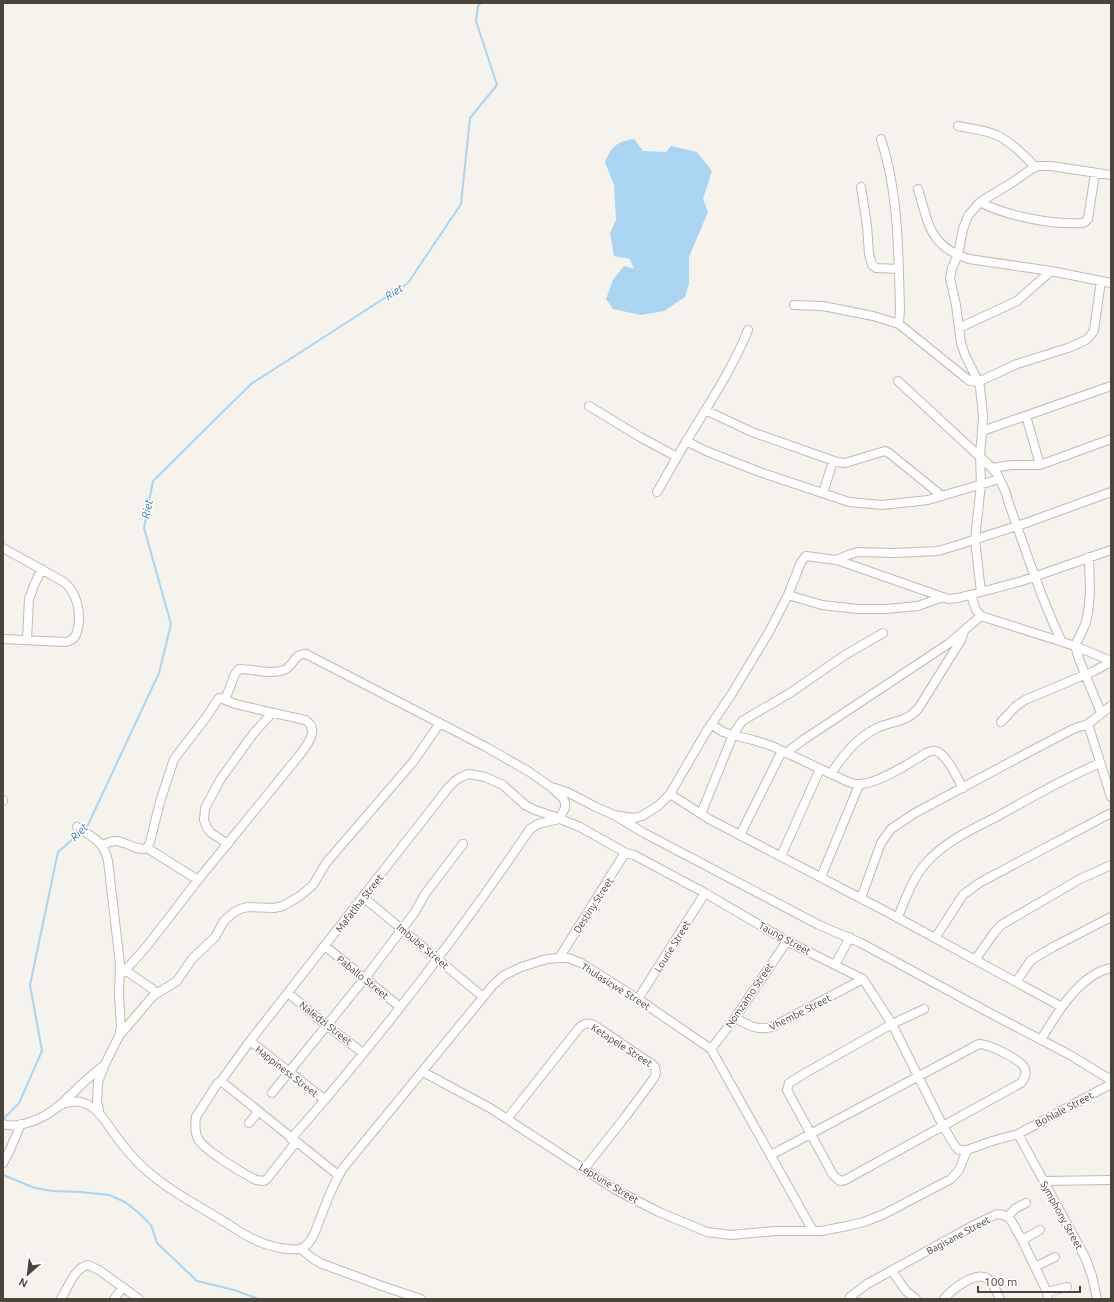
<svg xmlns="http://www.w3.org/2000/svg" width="1114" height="1302" font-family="Ubuntu,sans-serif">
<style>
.water{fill:#a9d4f2}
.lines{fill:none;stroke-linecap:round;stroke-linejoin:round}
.stream{stroke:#a9d4f2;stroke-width:2}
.minor-casing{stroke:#c2bbae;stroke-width:10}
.minor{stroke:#fff;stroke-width:8}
.labels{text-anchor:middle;stroke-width:3;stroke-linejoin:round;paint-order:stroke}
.street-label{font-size:10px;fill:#4b4439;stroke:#fff}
.water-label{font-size:11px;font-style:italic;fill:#2e7ab2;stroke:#fff}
</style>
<rect width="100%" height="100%" fill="#f6f3ec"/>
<path class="water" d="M634 139 643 151 666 152 671 146 697 152 712 171 703 199 708 212 689 257V284L685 297 664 311 641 315 613 309 606 299 613 280 624 266 634 269 630 259 614 256 610 233 616 220 614 185 605 162C612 146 616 142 634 139Z"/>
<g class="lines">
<path class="stream" d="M84 829 87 827 159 673 171 624 144 528 153 481 251 384 408 283 461 204 470 118 497 85 476 21 478 6 481 3
M3 1119 19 1103 42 1051 30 985 58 852 81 832
M3 1175 35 1188 53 1191 81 1192 109 1195 125 1202 139 1213 151 1225 157 1243 197 1281 234 1290 259 1299"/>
<defs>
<path id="minor" d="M958 126C972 129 986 130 999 136 1011 143 1026 157 1035 167
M881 139C899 194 898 251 900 308L899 324
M861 187 867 225 869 254 872 265 876 268 899 269
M918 189C929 225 929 246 969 259L1051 271 1111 283
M980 202C1006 216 1053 225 1082 223L1085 222 1088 219 1095 173
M794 305 823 306 873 316 899 324 966 378 970 381 978 382 1017 364 1068 348 1086 340 1091 335 1094 330 1101 281
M959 328 1017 301 1051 271
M898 381 992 468 997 474 1006 493 1009 504C1026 550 1040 597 1062 642
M589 406 640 437 677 457
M705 410 752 432 837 462 845 463 885 451 889 453 942 496
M1026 416 1040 465
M982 431 983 416 980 387 975 375 965 355 961 343 956 305 950 278 952 268 958 255 963 229 968 216 980 202 1013 182 1030 170 1038 166H1051L1111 175
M686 441 706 451 757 471 849 502 882 505 928 500 999 479
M992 468 1012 465H1040L1111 439
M657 492C667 475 676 458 686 442 708 405 732 370 748 330
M823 493 833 461
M3 548 64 582C70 587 75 596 77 603 80 613 80 629 74 638 72 640 69 641 66 642L3 639
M1089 557 1090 592 1088 613 1085 625 1075 646 1079 659 1101 713
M837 560 848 555 858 552 893 553 917 552 938 551 955 546 1026 523 1111 492
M981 592 975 540 981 484 980 456 982 431 1111 386
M788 595 822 605 858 609H886L918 606 943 597
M971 595 976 610 981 616 1075 646 1111 661
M27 639 29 599 35 583 42 569
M225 700 235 674 239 669C254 669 269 675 284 670 294 666 294 653 306 654L486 747 528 771 551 787 563 798 565 803V808L559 819 538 824 530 829C457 937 377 1041 291 1139
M1001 722 1016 706 1025 700 1094 671 1111 662
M711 724 723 732 733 735 753 740 772 746 846 781C851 783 856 785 861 784 879 783 910 763 926 753 929 752 932 750 935 751 946 752 958 780 963 788
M1088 724 1111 797
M786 753 803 740 948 644 981 616
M831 774C842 756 859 736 879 727 894 721 906 722 918 709L961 640 964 631
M555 788 567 792 596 807 614 815 644 833 819 925 861 943 986 1011 1070 1055 1111 1080
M670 794 709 819 887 912 1062 1007
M3 800V801
M701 814 733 735 742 721 790 693 845 655 883 633
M614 815 626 817 635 818 642 816 658 806 670 794 706 732 731 695 769 632 788 595 801 562 806 556 837 560 937 595 948 599 958 598 1022 581 1111 550
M77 827C92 837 104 841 108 861L120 964 119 994 121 1028 119 1036 105 1064 98 1082 97 1101 100 1115
M740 835 782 751
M228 844 211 833 207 828 204 820 205 808 220 780 253 734 272 713
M102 845C106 844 111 841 115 841 126 841 137 852 147 848L150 842 160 802 174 759 205 719 219 698C224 698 230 703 236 704 259 710 282 715 305 720 321 729 306 747 298 757L198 880 147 946 131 964 120 975
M147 848 198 880
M781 856 820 769
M821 877 859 785
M363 897 482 996
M861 898 881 843 891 829 915 813 1029 752 1073 729 1088 724 1111 706
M898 917C906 898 912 879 926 863 945 841 975 828 1000 815 1033 796 1066 778 1100 763
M935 938 963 895 979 883 1111 813
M325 946 400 1007
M559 958 623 856 626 853
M975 960 994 933 1001 925 1080 879 1111 865
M835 965 850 937
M125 970 158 993
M1016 982 1031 960 1053 947 1111 917
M288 993 326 1025 363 1053
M638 999 705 893
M735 1018C749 1025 756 1031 772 1027L863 979
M119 1036 153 996 177 981 192 959 215 937 224 921 233 913 240 909 248 907 274 908 283 906 300 896 313 885 326 863 413 762 440 723
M1041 1040C1056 1014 1080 974 1111 968
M250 1041 325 1100
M711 1049 735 1018 787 941
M423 1072 490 1108 616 1190 659 1212 707 1232 731 1235 775 1231H821L847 1226 864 1222 884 1214 951 1179 959 1170 967 1150
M221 1081 338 1175
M272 1093 365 978 415 912 425 894 463 844
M61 1105C72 1100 81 1100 92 1107 102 1114 108 1125 115 1135 124 1147 133 1159 145 1169 168 1190 197 1205 223 1221 235 1228 246 1237 260 1242 269 1246 295 1253 304 1247 313 1241 316 1229 320 1219 327 1201 333 1183 344 1167L493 985 503 976 521 967 547 959 559 958H568L581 963 638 999 711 1049 813 1231
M507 1119 579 1028C585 1022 590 1022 597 1027L653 1065 655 1067 656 1073 654 1078 626 1116 584 1169
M249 1123 258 1112
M3 1124C12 1127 19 1125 27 1123 52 1116 64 1101 82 1084 88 1078 96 1072 103 1066
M1018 1134 1085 1257 1092 1276 1097 1299
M296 1142 267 1179 264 1181 256 1180C244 1174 204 1150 198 1139 195 1133 195 1124 196 1117L217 1084 221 1081 250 1041 448 788 455 781 461 777 468 774 475 775 485 777 503 785 525 805 535 810 553 816 580 827 626 853 634 855 705 893 787 941 863 979 892 1024 943 1126 955 1146 959 1150H967L992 1141 1018 1134 1111 1084
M771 1155 979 1044C989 1044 1022 1060 1025 1069 1027 1075 1024 1079 1021 1083L845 1180 840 1181 833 1175 787 1090 789 1083 807 1072 892 1024 924 1009
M3 1163 9 1152 21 1124
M1044 1181 1111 1180
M1007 1217 1016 1208 1026 1203
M1022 1240 1040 1230
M301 1249 312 1258 320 1263 382 1286 421 1299
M1035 1267 1055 1257
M892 1271 906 1291 916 1299
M1047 1292 1067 1287
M850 1297 867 1284 976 1224 997 1214 1003 1215 1009 1218 1012 1222 1022 1240 1047 1292 1048 1299
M61 1299C68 1288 74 1268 88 1265L99 1270 139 1299
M114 1299 123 1287
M944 1299C951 1290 975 1271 987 1278 993 1282 997 1292 1000 1299"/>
</defs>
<use href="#minor" class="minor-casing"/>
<use href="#minor" class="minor"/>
</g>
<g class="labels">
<g class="street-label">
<text transform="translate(359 903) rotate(-52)" y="4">Mafatlha Street</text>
<text transform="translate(593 905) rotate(-57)" y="4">Destiny Street</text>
<text transform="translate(785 938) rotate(29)" y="4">Taung Street</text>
<text transform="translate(423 946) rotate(40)" y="4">Imbube Street</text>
<text transform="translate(672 946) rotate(-58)" y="4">Lourie Street</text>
<text transform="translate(363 977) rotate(39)" y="4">Paballo Street</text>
<text transform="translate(616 986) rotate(32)" y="4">Thulasizwe Street</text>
<text transform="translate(749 995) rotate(-56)" y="4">Nomzamo Street</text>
<text transform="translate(800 1012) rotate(-27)" y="4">Vhembe Street</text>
<text transform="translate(326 1023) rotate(38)" y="4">Naledzi Street</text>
<text transform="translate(622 1045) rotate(33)" y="4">Ketapele Street</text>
<text transform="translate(287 1071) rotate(38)" y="4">Happiness Street</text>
<text transform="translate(1064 1109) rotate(-28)" y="4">Bohlale Street</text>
<text transform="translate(609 1183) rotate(31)" y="4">Leptune Street</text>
<text transform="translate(1062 1215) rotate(61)" y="4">Symphony Street</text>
<text transform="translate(958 1235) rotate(-28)" y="4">Bagisane Street</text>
</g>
<g class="water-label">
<text transform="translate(394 292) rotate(-33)" y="4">Riet</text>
<text transform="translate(147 509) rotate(-79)" y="4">Riet</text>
<text transform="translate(79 832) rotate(-45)" y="4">Riet</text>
</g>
</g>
<rect width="1114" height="1302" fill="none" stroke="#4b4439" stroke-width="8"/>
<g transform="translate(28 1274) rotate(208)" stroke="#ffffff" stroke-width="3" paint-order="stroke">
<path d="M0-3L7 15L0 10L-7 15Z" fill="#4b4439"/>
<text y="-6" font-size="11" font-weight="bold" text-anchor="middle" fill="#4b4439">N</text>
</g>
<path d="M978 1286v6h102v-6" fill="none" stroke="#4b4439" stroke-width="2"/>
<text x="984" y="1286" font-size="12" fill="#4b4439" stroke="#ffffff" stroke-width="3" paint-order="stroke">100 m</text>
</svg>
